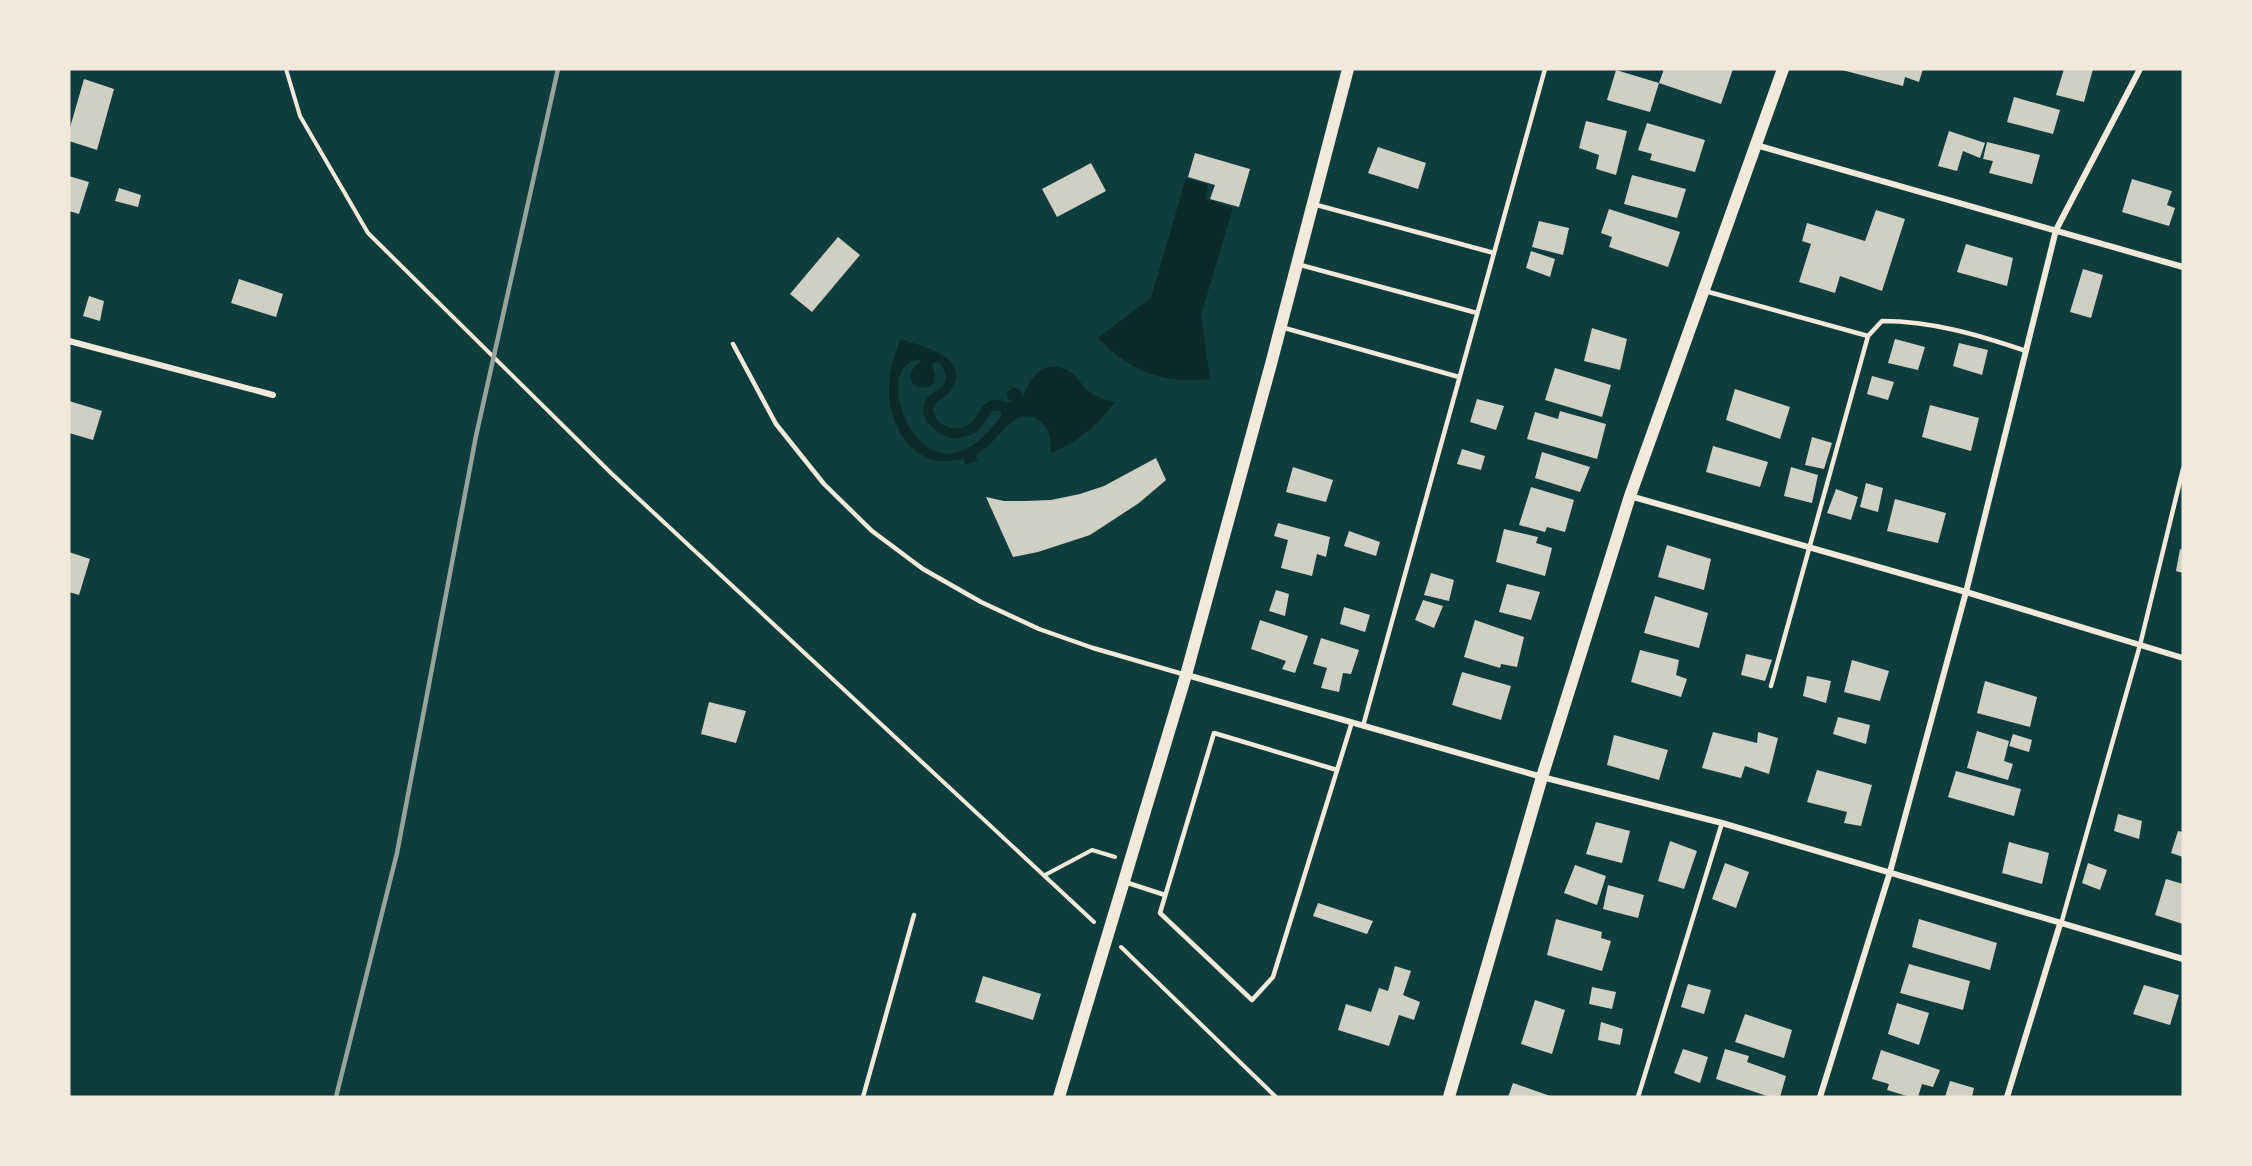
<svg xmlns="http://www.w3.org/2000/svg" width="2252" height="1166" font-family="'Varela Round',sans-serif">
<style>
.water{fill:#0a2a2b;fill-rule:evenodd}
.building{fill:#cfcfc3}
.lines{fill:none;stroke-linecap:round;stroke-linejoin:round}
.path{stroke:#f1e9da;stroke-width:4}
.service{stroke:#f1e9da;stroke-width:4.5}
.minor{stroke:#f1e9da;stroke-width:6}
.secondary{stroke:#f1e9da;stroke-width:12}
.rail{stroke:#97a49c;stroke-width:4.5}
</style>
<rect width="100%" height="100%" fill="#0f3d3e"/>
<path class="water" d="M1186 178 1208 185 1205 199 1233 208 1201 315 1210 379C1163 384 1131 372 1098 338L1151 298Z
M900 339C921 346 971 356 952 389 947 397 937 399 933 408 934 425 954 434 968 425 978 419 980 405 990 401 996 398 1006 402 1013 403L1007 397V392L1013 387 1021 390 1023 398C1030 375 1047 356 1072 373 1079 378 1082 386 1088 391 1096 397 1105 400 1115 402 1099 425 1077 442 1051 453 1051 441 1051 430 1041 422 1021 406 1007 427 994 440 989 446 982 450 975 455L978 460 965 465 964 459C956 460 948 462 941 461 905 458 887 416 889 384 889 369 896 354 900 339ZM920 360 921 361C900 375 915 396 933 384L935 373 932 366 934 362 941 364C945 370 947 375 945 382 942 390 933 391 928 397 914 415 935 435 952 438 958 438 965 437 971 435 983 429 985 420 992 411H1001V416C923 526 865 360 920 360Z"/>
<path class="building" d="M1664 69H1733L1721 104 1659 83 1650 112 1607 100 1616 70 1659 83Z
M1923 69 1919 82 1905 77 1903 86 1842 70Z
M2064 69H2093L2084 102 2056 95Z
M84 79 114 89 97 150 69 141V131Z
M2014 97 2060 110 2053 134 2007 122Z
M1586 121 1627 131 1616 175 1596 169 1599 155 1579 148Z
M1647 123 1705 140 1695 172 1650 160 1652 154 1638 150Z
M1949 131 1985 143 1980 158 1963 151 1957 171 1938 166Z
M1987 142 2040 155 2032 184 1989 173 1993 161 1983 159Z
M1378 147 1426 163 1418 189 1368 173Z
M1195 153 1250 169 1239 207 1210 199 1215 185 1188 177Z
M1091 163 1106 191 1057 217 1042 189Z
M1632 175 1686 189 1677 218 1624 204Z
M69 176 89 182 79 214 69 211Z
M2132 179 2172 191 2167 205 2175 208 2169 226 2122 212Z
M119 188 141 195 138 207 115 201Z
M1609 209 1680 232 1668 267 1609 247 1612 237 1601 233Z
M1876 210 1905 219 1882 291 1840 276 1835 293 1799 282 1811 244 1802 241 1807 223 1865 241Z
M1539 221 1569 228 1563 255 1532 247Z
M838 237 860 255 812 312 790 294Z
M1966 244 2013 258 2007 286 1957 272Z
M1531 251 1555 259 1550 277 1526 268Z
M2083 269 2103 275 2091 318 2070 312Z
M239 279 283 294 276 317 231 303Z
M89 296 104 301 100 321 83 316Z
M1592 328 1627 339 1620 370 1584 361Z
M1895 339 1925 347 1918 370 1888 363Z
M1959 343 1988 350 1982 375 1953 366Z
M1555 368 1611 385 1602 417 1545 400Z
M1872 376 1894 382 1888 400 1867 394Z
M1735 389 1790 407 1780 439 1726 420Z
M1477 399 1504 406 1496 430 1470 422Z
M69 401 102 411 93 440 69 433Z
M1930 405 1979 418 1971 451 1922 437Z
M1560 411 1606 424 1597 459 1527 439 1535 412 1558 419Z
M1812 437 1832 443 1824 469 1805 465Z
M1713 446 1768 462 1760 487 1706 472Z
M1462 449 1485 456 1481 470 1457 464Z
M1542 452 1590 467 1580 492 1535 478Z
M1156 458 1166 480 1139 503 1090 535 1038 552 1013 557 986 497 1004 501H1025L1051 500 1080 494 1104 486Z
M1293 467 1333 480 1326 502 1286 492Z
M1791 467 1818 475 1812 503 1784 496Z
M1866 483 1883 488 1878 512 1860 507Z
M1531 487 1574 500 1565 532 1547 527 1545 532 1519 525Z
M1836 489 1858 497 1851 520 1827 513Z
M1895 499 1946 513 1938 543 1887 531Z
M1278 523 1330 537 1326 557 1317 554 1312 576 1281 568 1288 540 1274 536Z
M1504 529 1538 537 1536 543 1552 548 1545 576 1496 562Z
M1349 531 1380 542 1376 556 1344 546Z
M1667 545 1711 559 1704 590 1658 577Z
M2180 549 2183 550V573L2176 571Z
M69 552 90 559 79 595 69 592Z
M1431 573 1454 580 1449 601 1424 595Z
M1507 584 1540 592 1531 620 1499 612Z
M1276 590 1289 594 1285 616 1269 611Z
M1655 596 1708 613 1699 648 1644 633Z
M1423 600 1443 606 1434 628 1415 620Z
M1344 607 1370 615 1365 632 1340 624Z
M1260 620 1308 636 1295 673 1282 669 1286 661 1251 649Z
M1475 620 1524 637 1517 667 1501 664 1500 668 1464 657Z
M1321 638 1359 650 1351 674 1343 673 1339 692 1321 688 1327 668 1313 664Z
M1640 650 1679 660 1676 675 1687 679 1681 697 1631 682Z
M1746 654 1772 660 1765 681 1741 675Z
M1852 660 1889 671 1880 701 1844 692Z
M1462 672 1511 686 1501 720 1452 705Z
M1807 676 1831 681 1826 703 1803 696Z
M1985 681 2037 697 2030 727 1977 713Z
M709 702 746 711 736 743 701 734Z
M1838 717 1870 725 1866 744 1833 734Z
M1977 731 2009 741 2004 761 2013 764 2008 780 1967 768Z
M1713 732 1757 743 1758 732 1778 738 1769 774 1745 766 1741 778 1702 768Z
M2013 734 2032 740 2029 752 2009 746Z
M1614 735 1668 750 1659 780 1607 765Z
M1817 770 1872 785 1861 826 1844 823 1847 812 1807 802Z
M1956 771 2021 789 2014 816 1948 797Z
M2118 814 2142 821 2139 839 2114 831Z
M1596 822 1630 831 1622 863 1586 854Z
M2178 831 2183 832V857L2171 853Z
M1670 841 1697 851 1684 889 1658 881Z
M2009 842 2049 853 2042 884 2002 873Z
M1725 863 1749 872 1736 908 1712 899Z
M2088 863 2107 870 2100 890 2082 883Z
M1575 865 1606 876 1597 905 1564 893Z
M2166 879 2183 884V924L2155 915Z
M1608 885 1644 895 1638 918 1603 909Z
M1318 903 1373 921 1367 934 1313 916Z
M1556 919 1602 932 1601 938 1611 941 1602 971 1547 955Z
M1919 919 1997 943 1990 970 1912 947Z
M1909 964 1970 981 1963 1010 1900 993Z
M1395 966 1411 971 1403 995 1420 1002 1414 1020 1399 1015 1389 1046 1338 1030 1346 1004 1371 1012 1379 988 1388 991Z
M983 976 1041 994 1033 1020 975 1002Z
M1688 984 1711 990 1704 1014 1681 1007Z
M2144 985 2179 995 2170 1025 2133 1014Z
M1592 987 1616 992 1612 1009 1589 1004Z
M1535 1000 1565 1010 1552 1054 1521 1044Z
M1897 1003 1929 1013 1919 1045 1888 1034Z
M1745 1014 1792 1030 1784 1058 1735 1042Z
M1601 1022 1623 1029 1620 1045 1598 1040Z
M1683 1049 1708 1057 1700 1083 1674 1073Z
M1725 1049 1749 1056 1747 1062 1786 1076 1780 1097H1770L1716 1079Z
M1881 1050 1940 1070 1933 1087 1922 1084 1918 1097H1910L1887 1090 1889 1084 1872 1079Z
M1950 1081 1974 1088 1972 1097H1945Z
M1513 1083 1553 1097H1508Z"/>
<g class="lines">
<path class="path" d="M286 69 300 116 368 233 612 474 1094 922
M1045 875 1092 850 1115 857
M1121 947 1276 1097"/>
<path class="service" d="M1313 204 1494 253
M1297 264 1477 313
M1705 291 1868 336
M1281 327 1459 377
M733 344 776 424 824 484 872 531 923 569 981 602 1039 629 1093 648 1186 675
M1771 686 1868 336 1882 321C1932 321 1979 335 2026 351
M1363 726 1545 69
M1337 770 1214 733 1160 913 1252 1000 1273 977 1352 722
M1125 882 1165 895
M2061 924 2140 645 2183 469
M863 1097 914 915
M1638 1097 1722 823"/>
<path class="minor" d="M1756 145 2183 267
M69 341 273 395
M1630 496 1966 592 2183 658
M1187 675 1542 777 1722 823 2183 959
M1820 1097 1890 872 1966 592 2056 230 2140 69
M2007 1097 2060 924"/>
<path class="secondary" d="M1059 1097 1186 675 1271 364 1348 69
M1449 1097 1542 777 1630 496 1783 69"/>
<path class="rail" d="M336 1097 397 853 476 436 558 69"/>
</g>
<rect width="2252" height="1166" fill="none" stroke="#f1e9da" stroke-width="141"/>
</svg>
